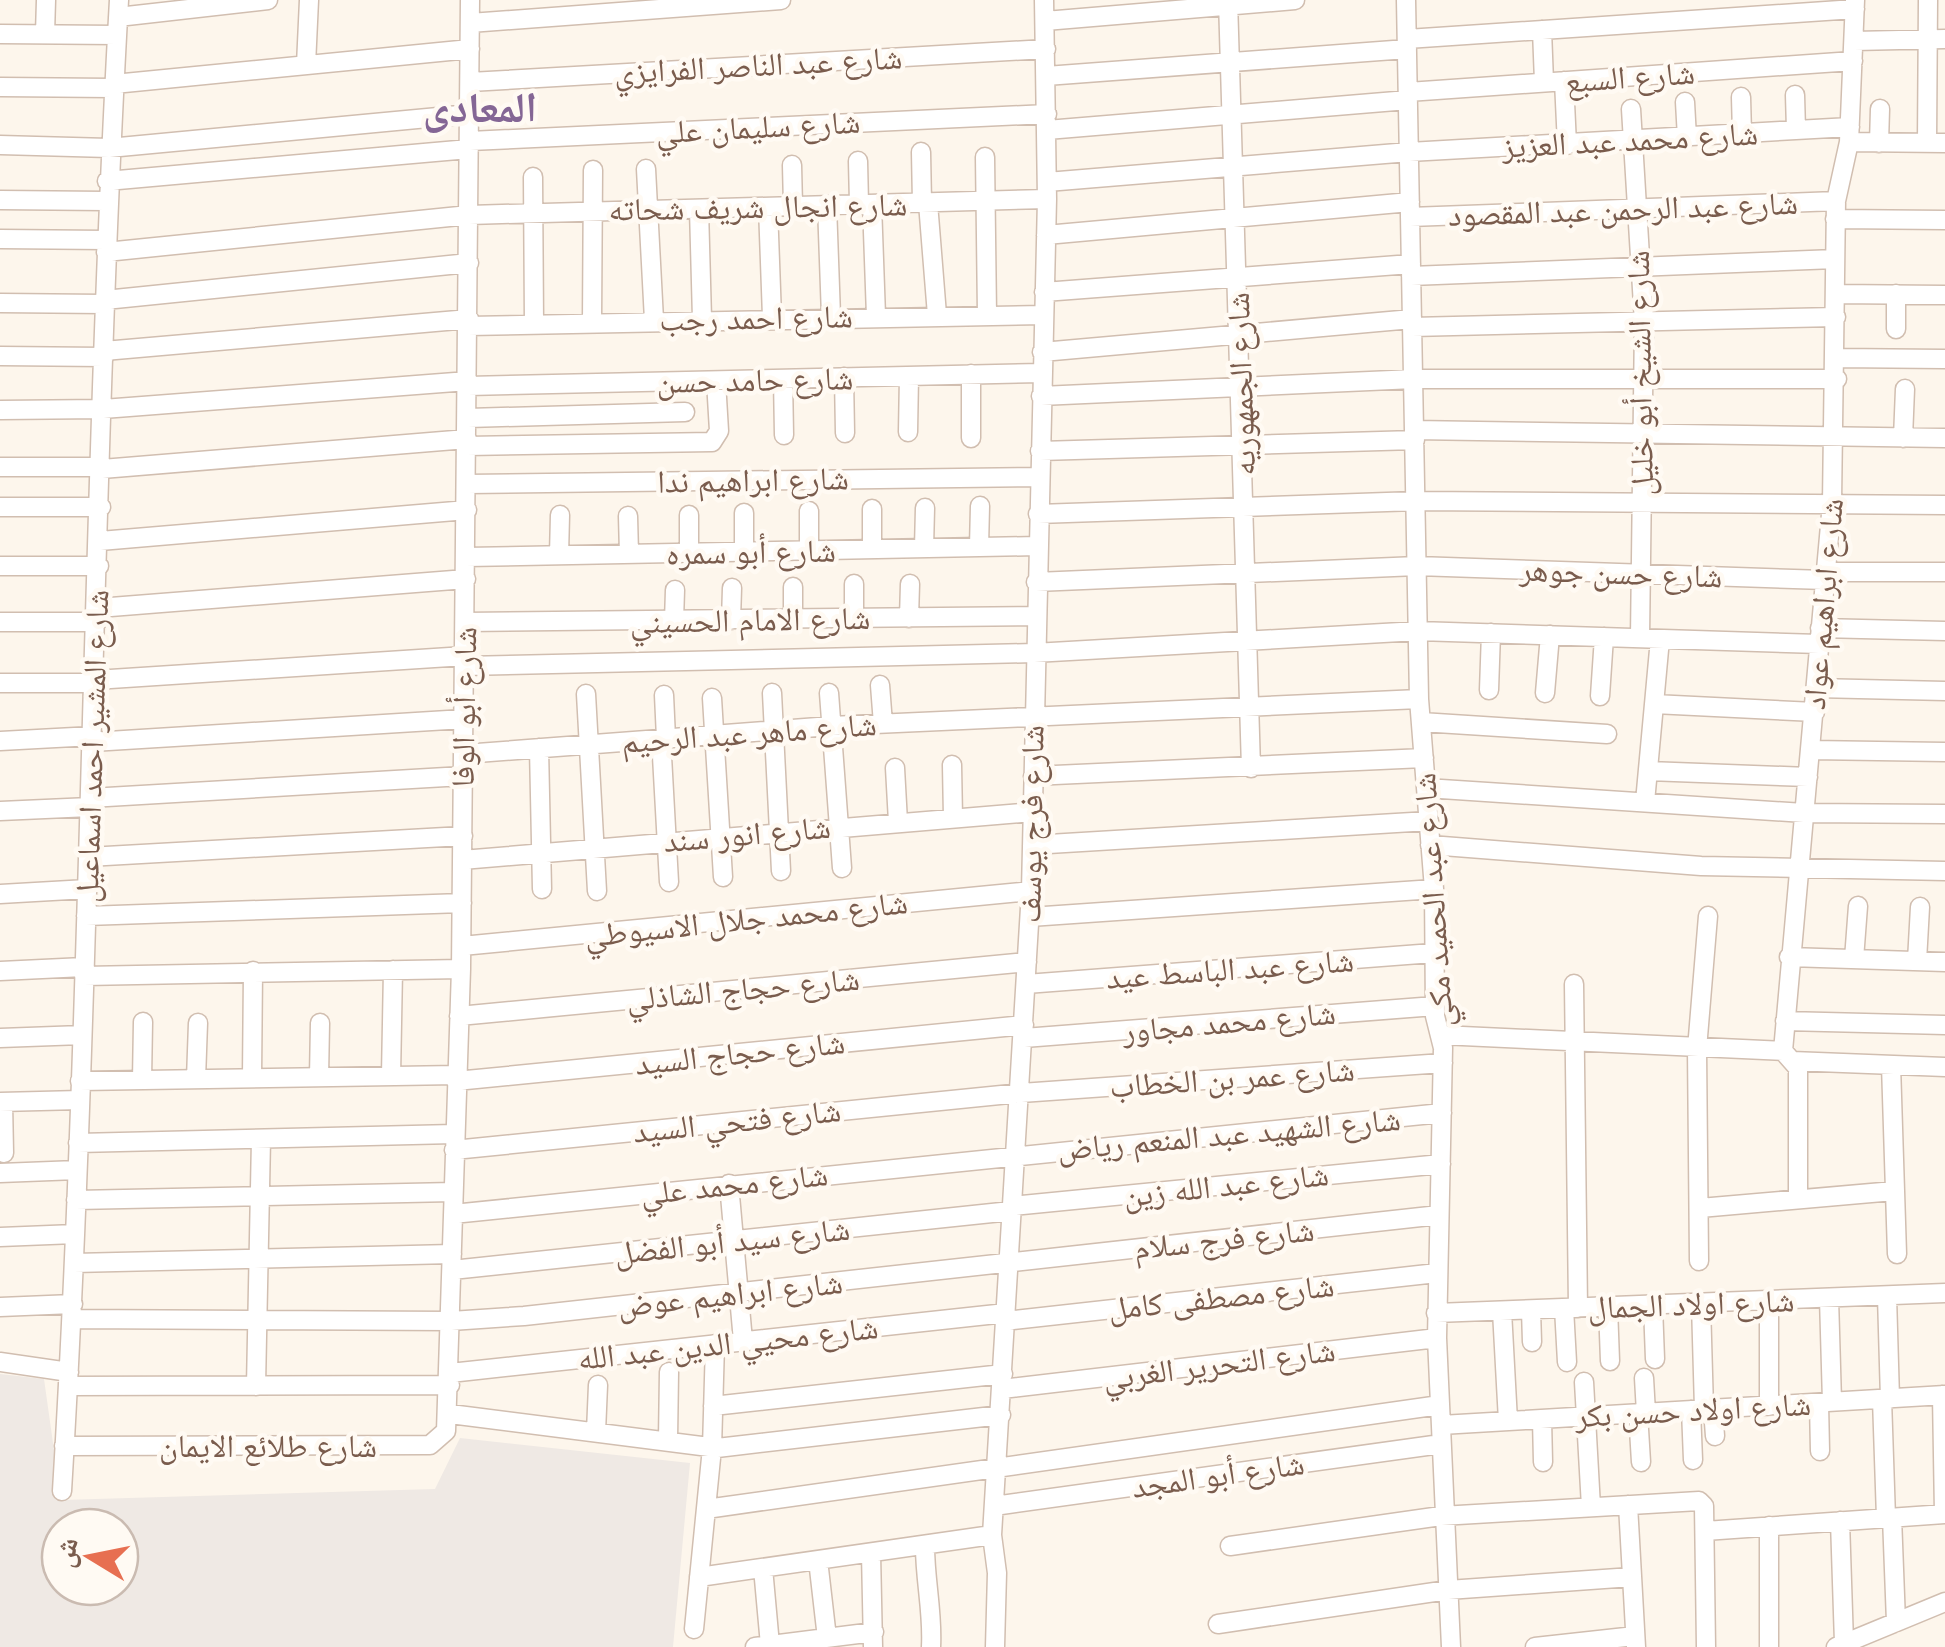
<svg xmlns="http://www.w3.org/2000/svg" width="1945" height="1647" font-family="Quicksand,'Noto Naskh Arabic',sans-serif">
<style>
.industrial{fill:#efe9e4;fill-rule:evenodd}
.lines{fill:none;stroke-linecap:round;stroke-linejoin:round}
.street-casing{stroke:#d1beb0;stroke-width:21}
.street{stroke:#fff;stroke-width:18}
.labels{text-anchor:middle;stroke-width:9;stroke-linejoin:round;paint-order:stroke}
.street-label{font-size:32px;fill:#7a5c4d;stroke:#fffaf3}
.district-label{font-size:42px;font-weight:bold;fill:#846695;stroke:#fffaf3}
</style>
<rect width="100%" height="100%" fill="#fdf6ec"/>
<path class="industrial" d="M0 1374 44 1379 61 1500 435 1489 460 1438 690 1463 673 1647H0ZM60 1527H120V1587H60Z"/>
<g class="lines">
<defs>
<path id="street" d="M1228 0 1251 768
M1406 0 1419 699 1434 889 1435 1016 1443 1048 1437 1338 1451 1647
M118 17 268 0
M1045 21 1295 0
M470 23 781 0
M1542 30 1544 82
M0 34 117 35
M45 34 46 0
M1407 39 1855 9
M1854 41 1945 39
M306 65 309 0
M1046 76 1407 49
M1564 81 1567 145
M470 82 1046 49
M114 84 470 49
M0 87 113 88
M1408 92 1853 61
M1795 95 1796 130
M1741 97 1742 134
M1685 102 1687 138
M1631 109 1644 322 1640 638
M1047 130 1408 100
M470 141 1047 114
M1849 142 1945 143
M1879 143 1880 109
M1927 143 1928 0
M0 145 109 148 470 114
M921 152 922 203
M985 157 987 315
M858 161 859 204
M792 165 793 206
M646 169 654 320
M533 177 534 324
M107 181 469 149
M1047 182 1409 152 1850 127
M0 200 106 201
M928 203 937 315
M872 204 876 316
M827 205 831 316
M768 207 772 317
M699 209 702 319
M1410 217 1836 201
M1835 219 1945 220
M1046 235 1410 202
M0 239 106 240
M106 252 469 215 1047 199
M1411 276 1835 259
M1044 292 1411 264
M1835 294 1945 295
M105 300 469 263
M0 303 104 304
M592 322 593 170
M468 326 1043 315
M1412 327 1836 317
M1896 329V294
M104 351 469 319
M1042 352 1412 319
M0 356 104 357
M1837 358 1945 359
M971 374V438
M844 377 845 433
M783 379 784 435
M468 386 1042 373
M1041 396 1414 379H1837
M0 410 103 409 468 381
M468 418 685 412
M1414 430 1945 438
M908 432 909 376
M1903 438 1905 389
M467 446 712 442 719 431 716 381
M1040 451 1415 440
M0 467H102
M102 469 467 439
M467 484 1039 477
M0 507H101
M872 509V549
M1038 514 1416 501 1945 505
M689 515V553
M628 516 629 554
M100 541 467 510
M979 547 980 506
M924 548 925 508
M809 551V511
M744 552V513
M559 555 560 515
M466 557 1037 546
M0 566H99
M1826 572H1945
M1036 582 1417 566 1825 580
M98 608 466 579
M909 618 910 584
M793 619V587
M854 619V584
M731 620 732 588
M674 621 675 590
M0 622H97
M465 622 1035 616
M1820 628 1945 631
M465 666 1034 653 1418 631 1819 644
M95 680 465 656
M0 683H94
M880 685 883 724
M1816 688 1945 691
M1489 690 1491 633
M772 693 781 871
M829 693 842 868
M1545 693 1550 635
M586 694 597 891
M664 695 666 738
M1600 696 1604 637
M712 698 723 877
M1654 704 1815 712
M1421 722 1607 734
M661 738 669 882
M0 741 93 736
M92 742 464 719
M539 748 542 889
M1811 750 1945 752
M464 754 831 726 1419 699
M952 765 953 818
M895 768 898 822
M1648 771 1808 777
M1033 776 1424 758
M1426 788 1804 813 1945 814
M90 798 463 776
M1645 802 1660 639
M0 811 90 807
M1032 845 1429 821
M1430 845 1701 866 1945 871
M88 857 463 836
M462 860 1032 812
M0 894 87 889
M86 916 462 903
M1030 917 1434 889
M462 946 1031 891
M1789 957 1945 962
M1854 959 1858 906
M1917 961 1920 907
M0 971 84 967
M84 976 461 969
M1026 984 1433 953
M1574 984 1578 1308
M459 1016 1027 962
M1785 1021 1945 1025
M1441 1035 1783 1051
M0 1038 82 1035
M1024 1038 1435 1006
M1792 1061 1945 1067
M1891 1065 1897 1254
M391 1076 393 970
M252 1077 253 971
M319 1077 320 1023
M196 1079 198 1023
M142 1080 143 1022
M80 1081 457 1075
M456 1081 1024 1025
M0 1102 80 1100
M3 1102 4 1153
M78 1143 454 1134
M454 1150 1021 1093 1443 1063
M0 1173 77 1170
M729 1184 743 1341
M1798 1199V1068L1783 1051 1832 503 1836 201 1849 142 1855 0
M76 1200 453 1192
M1012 1206 1441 1164
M1700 1208 1894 1191
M453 1214 1442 1113
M0 1237 75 1234
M1699 1261 1697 1049 1708 916
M74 1263 452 1254
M452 1270 1011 1211
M1887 1296 1890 1399
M1829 1298 1832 1402
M1769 1301V1406
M1701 1304 1704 1409
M1653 1306 1655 1359
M0 1307 73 1304
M1608 1307 1610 1361
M1564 1308 1567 1362
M1531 1310 1532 1342
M1502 1311 1508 1421
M1436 1313 1945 1293
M72 1319 451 1321 524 1316 1439 1215
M1005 1321 1437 1273
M0 1362 69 1372
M450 1373 1006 1313
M1644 1378 1646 1413
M1584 1382 1591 1507
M68 1386 450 1385
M256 1386 261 1139
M1002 1389 1437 1338
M1942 1395 1944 1514
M1882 1399 1886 1518
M1819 1403 1820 1451
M713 1406 1003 1374
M1713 1409 1715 1436
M1691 1410 1693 1460
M1638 1413 1641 1462
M450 1414 717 1448 1001 1415
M1542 1419 1543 1462
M1441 1425 1945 1395
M596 1432 598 1385
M668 1440 669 1372
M64 1446 430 1445 446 1431 461 969 470 0
M62 1491C92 995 91 497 119 0
M1628 1505 1636 1647
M994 1506 1441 1444
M706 1509 1440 1405
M1892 1517 1896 1622
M1840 1521 1844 1643
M1705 1531 1945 1514
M925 1546C925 1581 933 1612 931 1647
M1230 1546 1441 1516 1699 1501 1704 1506 1706 1647
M871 1553 873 1647
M818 1560 827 1638
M763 1568 770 1645
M699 1577 992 1535
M1218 1624 1448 1590 1632 1577
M694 1629 712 1448 715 1344
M755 1647 874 1632
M995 1647 997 1573 992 1535 1031 891 1047 199 1044 0
M1535 1647 1635 1636
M1769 1647V1526
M1836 1647 1945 1602"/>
</defs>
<use href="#street" class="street-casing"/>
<use href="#street" class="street"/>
</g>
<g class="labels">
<g class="street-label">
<text transform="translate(758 65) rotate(-3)" y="11">شارع عبد الناصر الفرايزي</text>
<text transform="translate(1630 77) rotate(-4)" y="11">شارع السبع</text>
<text transform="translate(758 127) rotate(-3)" y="11">شارع سليمان علي</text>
<text transform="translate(1630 140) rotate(-3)" y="11">شارع محمد عبد العزيز</text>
<text transform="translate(758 207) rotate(-1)" y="11">شارع انجال شريف شحاته</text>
<text transform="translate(1623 209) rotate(-2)" y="11">شارع عبد الرحمن عبد المقصود</text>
<text transform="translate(756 318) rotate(-1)" y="11">شارع احمد رجب</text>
<text transform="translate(1640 373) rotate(-91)" y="11">شارع الشيخ أبو خليل</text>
<text transform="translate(755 380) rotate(-1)" y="11">شارع حامد حسن</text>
<text transform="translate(1241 384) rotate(-92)" y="11">شارع الجمهوريه</text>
<text transform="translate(753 480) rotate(-1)" y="11">شارع ابراهيم ندا</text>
<text transform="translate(751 552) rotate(-1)" y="11">شارع أبو سمره</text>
<text transform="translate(1621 573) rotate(2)" y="11">شارع حسن جوهر</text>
<text transform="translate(1823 604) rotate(-85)" y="11">شارع ابراهيم عواد</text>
<text transform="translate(750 620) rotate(-1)" y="11">شارع الامام الحسيني</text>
<text transform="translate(464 707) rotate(-89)" y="11">شارع أبو الوفا</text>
<text transform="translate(749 733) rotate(-4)" y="11">شارع ماهر عبد الرحيم</text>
<text transform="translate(92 746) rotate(-88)" y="11">شارع المشير احمد اسماعيل</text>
<text transform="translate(1031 824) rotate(-89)" y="11">شارع فرج يوسف</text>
<text transform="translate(747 834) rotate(-5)" y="11">شارع انور سند</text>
<text transform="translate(1433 900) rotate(-94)" y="11">شارع عبد الحميد مكي</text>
<text transform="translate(746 919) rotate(-6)" y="11">شارع محمد جلال الاسيوطي</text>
<text transform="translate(1230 969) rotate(-4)" y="11">شارع عبد الباسط عيد</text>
<text transform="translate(743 989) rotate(-5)" y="11">شارع حجاج الشاذلي</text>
<text transform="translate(1229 1022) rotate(-5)" y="11">شارع محمد مجاور</text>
<text transform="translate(740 1053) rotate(-6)" y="11">شارع حجاج السيد</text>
<text transform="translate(1232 1078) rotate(-4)" y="11">شارع عمر بن الخطاب</text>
<text transform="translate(737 1121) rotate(-6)" y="11">شارع فتحي السيد</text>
<text transform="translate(1229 1134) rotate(-5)" y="11">شارع الشهيد عبد المنعم رياض</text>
<text transform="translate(734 1184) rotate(-6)" y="11">شارع محمد علي</text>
<text transform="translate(1226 1185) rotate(-6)" y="11">شارع عبد الله زين</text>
<text transform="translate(1224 1239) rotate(-6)" y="11">شارع فرج سلام</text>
<text transform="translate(732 1241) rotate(-6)" y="11">شارع سيد أبو الفضل</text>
<text transform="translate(730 1294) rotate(-6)" y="11">شارع ابراهيم عوض</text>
<text transform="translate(1221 1297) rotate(-6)" y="11">شارع مصطفى كامل</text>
<text transform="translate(1691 1304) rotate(-2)" y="11">شارع اولاد الجمال</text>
<text transform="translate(728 1343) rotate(-6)" y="11">شارع محيي الدين عبد الله</text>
<text transform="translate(1219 1364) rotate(-7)" y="11">شارع التحرير الغربي</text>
<text transform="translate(1693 1410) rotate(-3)" y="11">شارع اولاد حسن بكر</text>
<text x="268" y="1457">شارع طلائع الايمان</text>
<text transform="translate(1218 1475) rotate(-8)" y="11">شارع أبو المجد</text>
</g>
<g class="district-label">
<text x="480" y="122">المعادى</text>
</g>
</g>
<g transform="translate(90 1557) rotate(280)"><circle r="48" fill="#fffaf3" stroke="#cabbb1" stroke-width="2.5"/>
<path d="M0-8L18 38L0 25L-18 38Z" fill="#e76f51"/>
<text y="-15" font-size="28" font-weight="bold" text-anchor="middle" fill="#7a5c4d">ش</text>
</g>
</svg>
